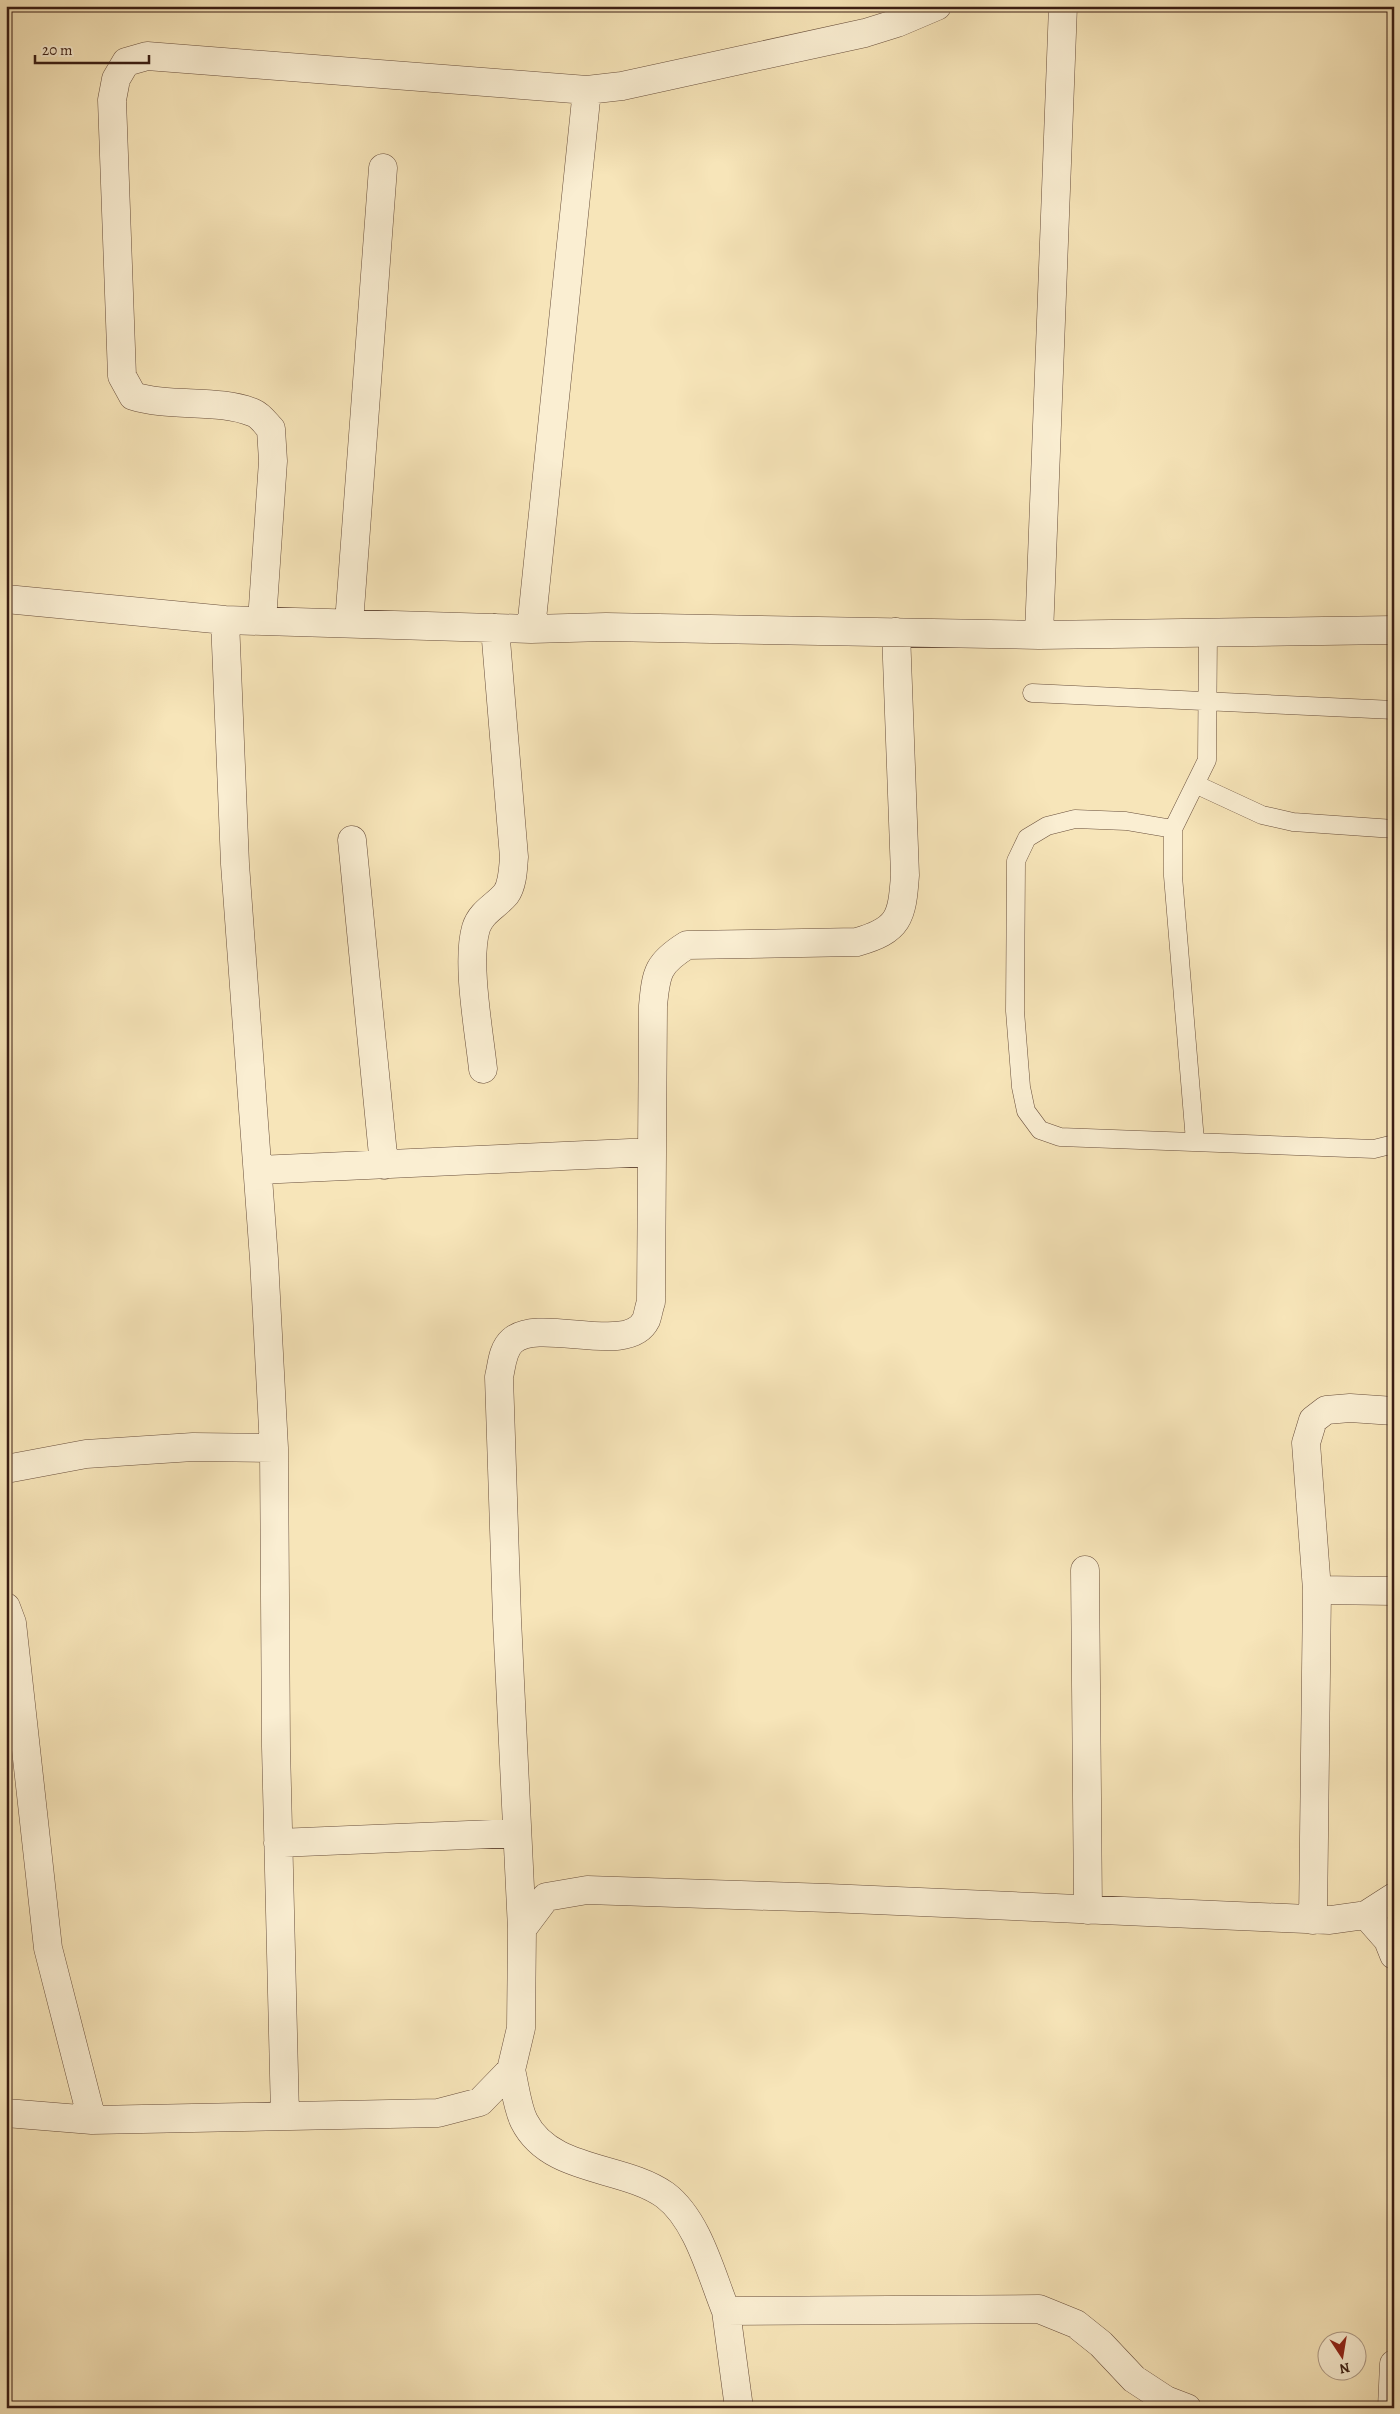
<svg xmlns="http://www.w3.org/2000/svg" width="1400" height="2414" font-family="Alegreya,serif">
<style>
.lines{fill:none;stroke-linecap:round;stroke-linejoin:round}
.service-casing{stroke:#694f3c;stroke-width:19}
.minor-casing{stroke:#694f3c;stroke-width:29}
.service{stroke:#faeed2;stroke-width:18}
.minor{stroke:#faeed2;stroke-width:28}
</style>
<rect width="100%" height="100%" fill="#f7e5b9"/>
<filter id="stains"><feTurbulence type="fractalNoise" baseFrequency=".004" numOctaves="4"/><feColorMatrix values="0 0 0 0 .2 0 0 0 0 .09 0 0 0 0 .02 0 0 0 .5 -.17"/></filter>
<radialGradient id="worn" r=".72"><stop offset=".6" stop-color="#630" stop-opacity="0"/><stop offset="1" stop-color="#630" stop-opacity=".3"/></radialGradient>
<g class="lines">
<defs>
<path id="service" d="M1032 693 1394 710
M1195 784 1262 815 1293 822 1394 829
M1173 829 1126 821 1075 819 1047 826 1027 838 1016 861 1015 1011 1021 1087 1026 1111 1040 1130 1060 1137 1374 1149 1394 1144
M1195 1141 1173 876V829L1207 760 1208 632"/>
<path id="minor" d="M6 599 225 620 531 629 606 627 1039 635 1394 630
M225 620 235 864 264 1259 274 1448 276 1747 285 2115
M262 621 273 461 271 429C266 424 261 416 254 413 218 398 171 408 133 396L122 376 112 100 116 79 126 62 147 56 587 90 622 86 865 33 897 23 937 6
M349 623 383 168
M531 629 587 90
M1039 635 1063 6
M352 840 384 1165
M483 1069C479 1031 466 962 476 928 481 912 496 906 506 894 513 884 513 868 514 857L495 628
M258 1170 652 1152
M6 1469 86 1454 193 1447 274 1448
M1085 1570 1088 1910
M1317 1590 1394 1591
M6 1607 12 1623 48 1948 92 2120
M278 1843 517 1833
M1366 1915 1388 1940 1394 1955
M1313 1920 1317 1590 1306 1443 1313 1420 1326 1410 1350 1408 1394 1411
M522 1929 507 1619 499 1377C502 1365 502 1350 512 1341 539 1316 628 1357 646 1320 648 1315 649 1307 651 1302L653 1006C656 972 658 963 687 945L857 942C899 930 902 918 905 875L896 632
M511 2070C515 2086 517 2107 524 2121 550 2173 623 2165 665 2195 698 2220 711 2274 726 2311L1039 2309 1076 2324 1101 2344 1134 2379 1166 2400 1187 2408
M6 2113 92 2120 438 2113 480 2102 511 2070 521 2028 522 1929 546 1897 587 1890 828 1898 1330 1920 1366 1915 1394 1897
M726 2311 739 2408
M1392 2408 1394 2364"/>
</defs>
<use href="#service" class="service-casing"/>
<use href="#minor" class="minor-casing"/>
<use href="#service" class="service"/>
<use href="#minor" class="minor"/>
</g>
<rect width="1400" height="2414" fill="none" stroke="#f7e5b9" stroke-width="25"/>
<rect x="8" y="8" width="1385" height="2399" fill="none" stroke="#3a1d13" stroke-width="2.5"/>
<rect x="12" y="12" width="1375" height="2389" fill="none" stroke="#3a1d13"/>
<g transform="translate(1342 2356) rotate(168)"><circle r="24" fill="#faeed2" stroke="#ad9a86"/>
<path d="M0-4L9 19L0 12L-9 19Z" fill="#8f2418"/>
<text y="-8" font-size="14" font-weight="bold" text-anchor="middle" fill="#3a1d13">N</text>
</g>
<path d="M35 55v8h114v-8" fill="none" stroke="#3a1d13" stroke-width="2.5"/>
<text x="42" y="55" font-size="15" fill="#3a1d13" stroke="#faeed2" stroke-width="4" paint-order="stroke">20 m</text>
<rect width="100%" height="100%" filter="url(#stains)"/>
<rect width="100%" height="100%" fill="url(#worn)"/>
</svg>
